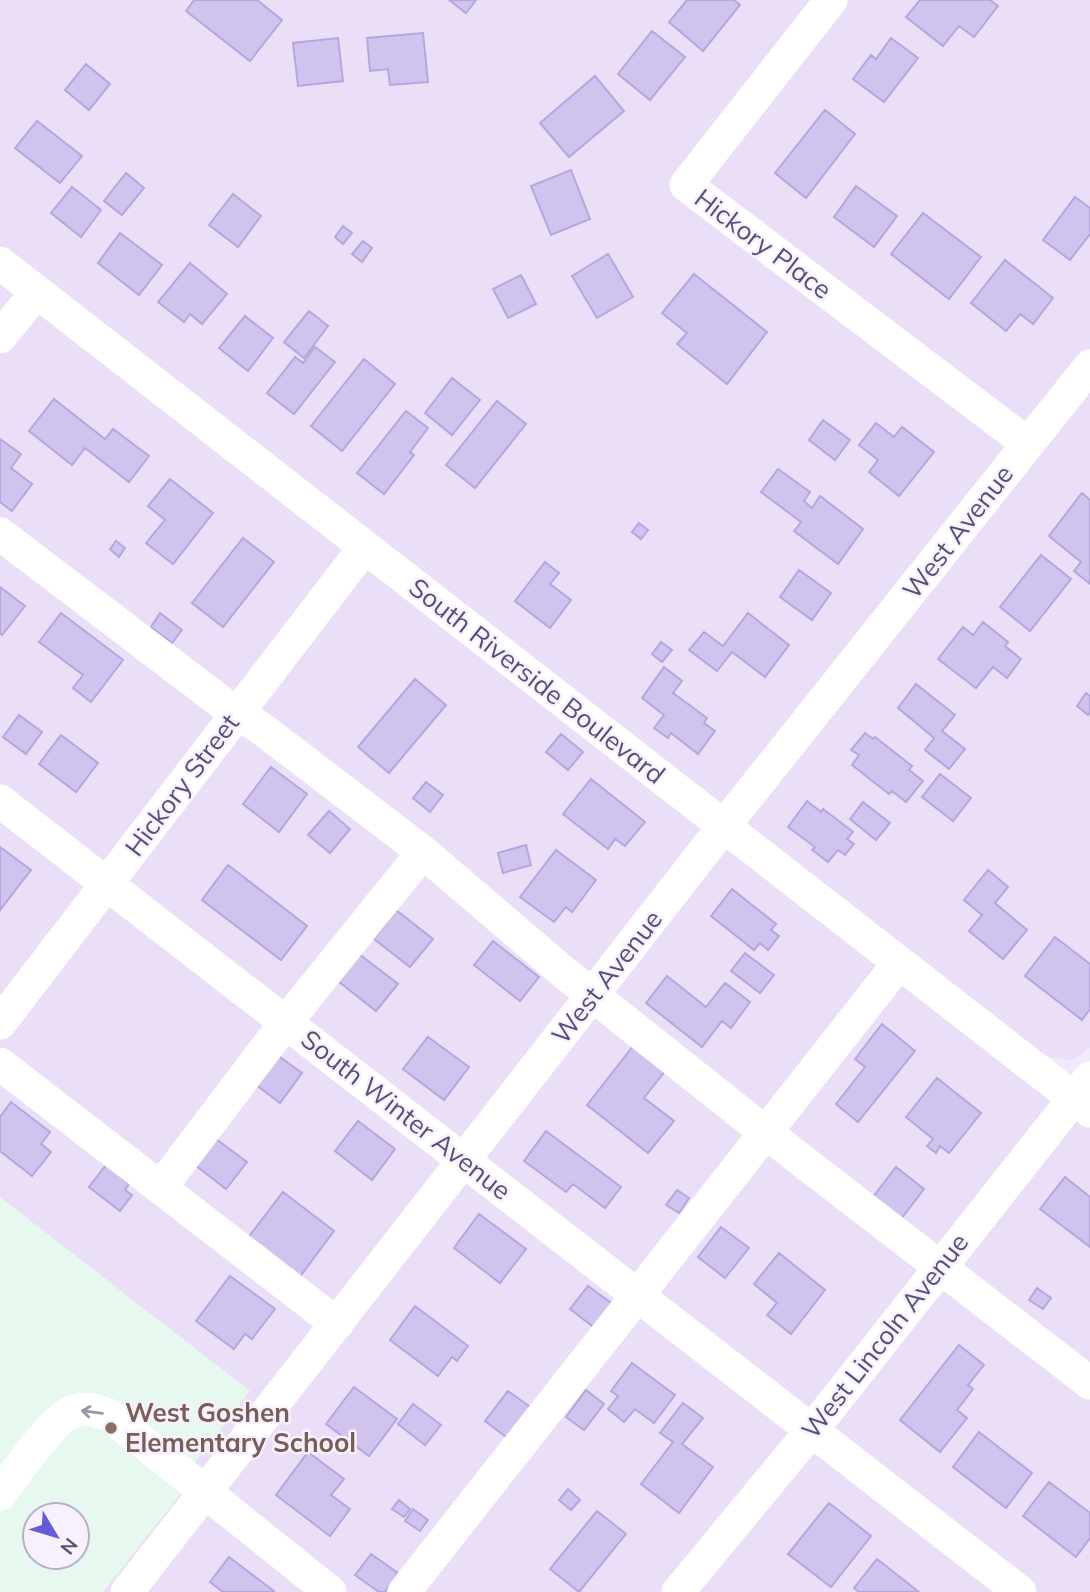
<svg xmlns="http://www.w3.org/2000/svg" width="1090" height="1592" font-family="Mulish,sans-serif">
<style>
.residential{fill:#eadff7;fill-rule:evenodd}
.education{fill:#e7f8ef;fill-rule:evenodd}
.building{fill:#d0c4ee;stroke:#b5a6df;stroke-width:2}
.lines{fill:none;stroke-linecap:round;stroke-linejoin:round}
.minor{stroke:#fff;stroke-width:33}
.oneway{stroke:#9b95ac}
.education-dot{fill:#8d6e63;stroke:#f7f1fe;stroke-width:2.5}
.labels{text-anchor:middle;stroke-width:5;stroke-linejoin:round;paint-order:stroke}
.street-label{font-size:26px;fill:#584f74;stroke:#f7f1fe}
.education-label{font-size:26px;font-weight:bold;fill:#785e54;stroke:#f7f1fe;text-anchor:start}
</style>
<rect width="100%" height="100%" fill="#f2eafb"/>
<path class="residential" d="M0 0H1090V1047L1080 1056 1069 1060 1049 1057 899 963 1090 1113V1592H0ZM35 1515H77V1557H35Z"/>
<path class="education" d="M0 1197 250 1391 193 1465 178 1497 103 1592H0ZM35 1515H77V1557H35Z"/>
<path class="building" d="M194 0H257L282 20 250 61 186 11Z
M449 0H476L466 13Z
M687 0H734L740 5 703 51 669 22Z
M920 0H990L998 6 974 37 959 26 943 46 906 17Z
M652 31 685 57 650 100 618 74Z
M423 33 428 82 390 85 388 69 370 71 367 38Z
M338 38 343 81 298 86 293 43Z
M891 38 918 58 884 102 853 79 871 55 876 59Z
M86 64 110 84 89 110 65 90Z
M595 76 624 111 569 157 540 123Z
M825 110 855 134 806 198 775 173Z
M37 121 82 156 60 183 15 148Z
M571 170 590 219 551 235 531 186Z
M126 173 144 188 122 215 104 201Z
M856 186 897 216 874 247 834 217Z
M72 187 101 210 81 237 51 213Z
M233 194 261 216 238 247 209 225Z
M1075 197 1090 208V234L1070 260 1043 240Z
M923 213 981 257 949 299 891 254Z
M343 226 352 233 343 244 335 237Z
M120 233 162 265 139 295 98 263Z
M363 241 372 248 362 262 352 254Z
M608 254 633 297 597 318 572 276Z
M1005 260 1053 298 1033 324 1020 314 1006 331 971 303Z
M190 263 227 294 202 324 190 314 184 322 158 302Z
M694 274 767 332 727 384 677 344 687 333 662 313Z
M521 275 536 304 508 318 493 289Z
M309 311 328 326 304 358 284 342Z
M245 316 273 338 248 371 219 348Z
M315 347 335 362 294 414 267 393 295 357 303 363Z
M364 359 395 384 342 451 311 426Z
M452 378 480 400 452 435 425 413Z
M54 399 105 439 113 429 149 456 129 482 85 448 72 465 29 431Z
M497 401 526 424 475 488 446 465Z
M406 411 428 428 410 452 414 455 384 494 357 473Z
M823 420 850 440 835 460 809 440Z
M876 423 894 437 902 427 934 452 899 496 869 472 878 460 859 445Z
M0 439 21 454 11 468 32 484 12 511 0 502Z
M778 469 810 492 804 501 812 508 820 496 863 529 838 564 794 531 801 522 761 492Z
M170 479 213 513 173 564 146 543 165 520 148 506Z
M1082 493 1090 500V584L1074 571 1081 562 1049 536Z
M639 523 648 530 641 539 632 532Z
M243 538 274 562 223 627 192 603Z
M116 541 125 548 119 557 110 549Z
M1041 555 1071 579 1030 631 1000 607Z
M545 562 559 573 550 584 571 600 550 628 515 601Z
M799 570 831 593 812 620 780 597Z
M0 587 25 606 2 635 0 633Z
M61 613 123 660 91 702 73 688 83 675 39 642Z
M160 613 182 630 172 643 151 627Z
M748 613 789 645 765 677 732 652 717 671 689 650 704 632 723 646Z
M983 622 1008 642 1005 646 1021 659 1007 678 993 667 976 688 938 659 963 627 973 635Z
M661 642 672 650 662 662 652 654Z
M664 667 682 681 673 693 707 718 704 723 715 731 698 754 671 733 668 738 654 728 664 715 642 698Z
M415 679 446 705 389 773 358 747Z
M916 684 955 715 942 731 965 749 949 769 925 750 934 738 898 708Z
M1086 693 1090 696V712L1088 715 1077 706Z
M19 715 42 732 26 754 3 737Z
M865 733 873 739 875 737 912 766 909 770 923 781 906 802 892 791 889 794 852 765 859 755 851 750Z
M561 734 583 752 568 770 546 752Z
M61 735 98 763 76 792 39 764Z
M271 767 307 794 279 832 243 804Z
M940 774 971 798 953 821 922 797Z
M591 779 645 822 625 846 615 839 608 849 563 814Z
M426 782 443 795 430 812 413 798Z
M807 801 821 812 823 809 853 832 847 839 854 844 845 855 838 850 828 862 812 850 815 847 788 827Z
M863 802 890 823 876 840 850 819Z
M329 811 350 829 330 853 308 835Z
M526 845 531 865 503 873 498 853Z
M0 847 31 870 0 910Z
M556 850 596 880 572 912 566 907 554 922 520 897Z
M228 865 307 926 281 960 202 900Z
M988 870 1008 887 995 903 1027 930 1003 959 969 931 982 915 964 900Z
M732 889 776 924 771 930 779 936 768 950 760 943 754 950 711 916Z
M396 910 433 939 410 967 374 939Z
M1055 937 1090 964V1009L1082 1020 1025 976Z
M493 941 539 977 520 1001 474 965Z
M745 953 774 975 760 993 731 971Z
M359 954 398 984 376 1011 338 981Z
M667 976 706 1007 725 983 750 1002 731 1028 722 1021 702 1047 646 1003Z
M882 1024 915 1051 858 1122 836 1104 865 1067 855 1059Z
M428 1037 469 1067 444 1100 403 1069Z
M634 1045 666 1070 644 1098 674 1121 648 1153 587 1105Z
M277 1055 302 1073 280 1103 255 1084Z
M937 1078 981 1113 949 1153 940 1146 936 1153 927 1146 933 1139 906 1117Z
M11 1102 50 1132 41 1144 51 1152 32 1176 0 1151V1117Z
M358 1121 395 1149 372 1180 335 1151Z
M546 1131 621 1187 605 1208 573 1184 566 1192 524 1161Z
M216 1139 247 1162 226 1189 195 1165Z
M106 1165 129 1184 125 1190 132 1195 120 1211 89 1187Z
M896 1167 924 1189 901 1219 873 1197Z
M1065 1177 1090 1197V1247L1040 1209Z
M677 1190 689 1198 679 1213 666 1205Z
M283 1192 334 1231 299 1278 244 1243Z
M479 1214 526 1249 500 1283 454 1248Z
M721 1227 749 1248 725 1278 698 1257Z
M779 1253 825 1290 791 1334 767 1315 777 1303 754 1284Z
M230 1276 275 1309 252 1339 245 1334 234 1349 196 1321Z
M588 1286 618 1308 600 1332 570 1309Z
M1037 1288 1051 1298 1043 1309 1029 1300Z
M415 1306 468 1346 457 1361 452 1357 438 1376 390 1340Z
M959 1345 984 1365 968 1385 973 1389 957 1410 967 1418 940 1452 900 1420Z
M632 1363 675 1395 654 1423 635 1409 624 1422 608 1409 618 1396 611 1391Z
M354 1387 397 1419 369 1456 326 1424Z
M586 1390 604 1404 584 1430 566 1417Z
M508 1391 533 1409 510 1440 485 1421Z
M683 1403 703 1418 682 1444 713 1467 679 1513 641 1484 673 1442 660 1433Z
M413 1404 441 1425 425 1445 398 1424Z
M979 1432 1032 1473 1006 1508 953 1467Z
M308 1452 344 1479 331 1495 350 1509 330 1536 276 1495Z
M1049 1482 1090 1513V1538L1076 1557 1023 1516Z
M568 1489 580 1500 571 1510 559 1500Z
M399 1500 410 1509 404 1517 392 1509Z
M829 1503 871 1536 831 1587 788 1554Z
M413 1509 428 1520 420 1531 405 1521Z
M597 1511 626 1534 579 1592 550 1569Z
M371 1554 398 1573 385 1592H379L355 1575Z
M229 1557 274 1591 273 1592H223L210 1582Z
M877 1559 919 1592H859L854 1588Z"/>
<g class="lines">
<path class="minor" d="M831 0 686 185 1028 444
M0 263 1090 1111
M0 337 37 292
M0 534 221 702 262 729 423 852 562 971 765 1132 1090 1383
M0 801 1020 1592
M0 1023 364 548
M0 1064 337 1324
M161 1187 286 1022 423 852
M0 1494C15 1475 51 1420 72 1412 84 1406 97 1411 109 1415L330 1592
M127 1592 724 826 1090 366
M404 1592 899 963
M678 1592 812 1430 1090 1078"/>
</g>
<defs><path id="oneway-shaft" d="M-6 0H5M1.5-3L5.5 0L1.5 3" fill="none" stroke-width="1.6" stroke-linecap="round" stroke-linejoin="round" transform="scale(1.75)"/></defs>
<use class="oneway" href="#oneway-shaft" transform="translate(92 1412) rotate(-173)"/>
<circle class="education-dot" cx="111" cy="1428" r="7"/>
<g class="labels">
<g class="street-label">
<text transform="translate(763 244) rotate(37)" y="9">Hickory Place</text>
<text transform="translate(958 532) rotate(-52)" y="9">West Avenue</text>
<text transform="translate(537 681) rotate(38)" y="9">South Riverside Boulevard</text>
<text transform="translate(182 785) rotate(-53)" y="9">Hickory Street</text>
<text transform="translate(607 977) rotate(-52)" y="9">West Avenue</text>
<text transform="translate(406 1115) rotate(38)" y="9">South Winter Avenue</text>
<text transform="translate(885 1336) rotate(-52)" y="9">West Lincoln Avenue</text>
</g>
<g class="education-label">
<text x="125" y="1422">West Goshen<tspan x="125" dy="30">Elementary School</tspan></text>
</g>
</g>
<g transform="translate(56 1536) rotate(128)"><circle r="33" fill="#f7f1fe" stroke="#b7b0c7" stroke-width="2"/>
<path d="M0-5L12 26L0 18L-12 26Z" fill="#685bd9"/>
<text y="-10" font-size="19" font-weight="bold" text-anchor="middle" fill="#584f74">N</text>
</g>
</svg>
